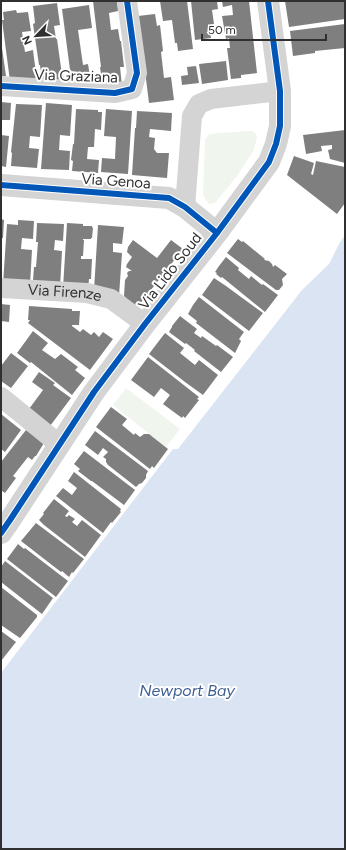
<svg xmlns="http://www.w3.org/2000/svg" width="346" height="850" font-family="Figtree,sans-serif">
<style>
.green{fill:#f0f5ed}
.water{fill:#dbe4f2}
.building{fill:#7f7f7f}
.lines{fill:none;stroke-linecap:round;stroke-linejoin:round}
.minor{stroke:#d4d4d4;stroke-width:20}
.tertiary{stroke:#d4d4d4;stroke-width:22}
.cycleway-casing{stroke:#fff;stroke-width:8}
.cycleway{stroke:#0057b8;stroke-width:6}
.labels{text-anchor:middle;stroke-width:4;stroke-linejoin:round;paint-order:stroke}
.street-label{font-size:15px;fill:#303030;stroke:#fff}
.water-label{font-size:16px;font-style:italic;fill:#3e5f92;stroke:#fff}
</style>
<rect width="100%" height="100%" fill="#fff"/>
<path class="green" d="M247 131H253L257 136 254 150 237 176 215 203 209 204 203 195 205 140 209 134Z
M126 388 180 429 166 447 113 405Z"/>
<path class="water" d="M345 235V849H1V673L173 449H178L302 290 329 264 339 244Z"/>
<path class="building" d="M93 1H117L118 11 109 13 111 30 118 29 120 41H121L124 67H120L122 86 103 88 100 67H101Z
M160 1H187L193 49 178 51 177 43H175L172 20 163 21Z
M191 1H217L218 9 212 10 214 24 209 25 211 38 195 40Z
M222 1H249L257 73 241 75V78L231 79 227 48H230L229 38 226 39 222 16 233 15 232 5 223 7Z
M285 1H345V19L289 27Z
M57 3 60 25 54 26 56 39H57L62 75H63L64 79 42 81 40 65H39L33 24 35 23 33 6Z
M89 5 92 28 78 30 83 65 88 64 91 83 72 85 62 9Z
M16 10 17 13 28 12 31 31 22 32 25 52 33 50 37 81H10L2 20H4L3 12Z
M155 14 157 26 160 25 163 51 161 52 164 78 171 77 174 100 149 103 138 16Z
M345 24V48L315 51V53L293 56 290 31Z
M1 48H2L6 76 1 77Z
M226 61 228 80 202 84 199 64Z
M196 66 199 83 182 85 181 76 188 75 187 67Z
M1 102 11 103 10 120H1Z
M46 103 72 105 70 136 60 135 59 150 70 151 69 170 41 169Z
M16 104 42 105 40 137 30 136 29 148 39 149 37 168 11 166 12 153 11 152Z
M76 109 98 110V112H102L101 130 95 129 94 147H88L87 159 99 160 98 173 72 171 73 161 71 160 73 144H74Z
M106 109 132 111 128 174 101 172 102 158 115 159 116 137 104 136Z
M137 111 172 113 171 131 150 129 149 137 155 138 154 149 157 153H169L167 178 132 175 135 128H136Z
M345 130V163L330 159 328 150 332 149V145L321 146 322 151 306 154 303 135Z
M1 135 9 136 6 167 1 166Z
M294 156 314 163 311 174 313 175 316 161 345 167V203L337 214 287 175Z
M1 219 4 220 3 238H1Z
M18 220 34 221 33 239 22 238 21 249 32 250 30 285 3 284 7 224 18 225Z
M37 223 64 224 63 241 55 240 54 250 62 251 60 288 33 280 34 267H36L38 242H36Z
M67 223 83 224V226H92V227L93 228 92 238H91V239H83V240H84L83 256H81V259H92L91 279H89L88 290 63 288Z
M98 225 124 227 122 244 113 243V252L122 253 119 296 94 290Z
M238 239 242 242 243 241 265 259 264 260 269 261 272 264 273 267 275 265 287 274 282 279 283 285 279 290H276L227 253Z
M133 240 157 258 171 240 183 249 136 309 124 296 125 280 128 276 127 273 129 271H132L126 267 127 264 132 257 127 252 128 247Z
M226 257 239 268 238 270 249 279 251 276 262 285 263 284 278 295 265 312 222 277 221 278 216 274 217 273 215 272 219 266Z
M214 278 226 286 263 313 249 331 202 295Z
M199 297 244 332 239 339 241 341 235 353 196 323 197 321 188 314 193 305Z
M1 304 10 305 9 322 1 321Z
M29 306 72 309V311H80L79 325H72V326L80 332 83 329 91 335 94 332 99 337 103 332 113 339 90 370 28 323 30 320H28Z
M180 316 197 329 194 333 201 338 202 336 216 346 217 345 233 357 221 372 194 351 195 350 186 343 185 344 169 332 172 327V326Z
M33 331 48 343 42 350 55 359 61 354 78 367 75 370 85 378 72 395 31 362 30 363 17 353Z
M165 333 184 348 180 353 195 365 199 360 218 375 203 395 185 382 149 354Z
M11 353 28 366 11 388 1 381V366Z
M148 357 199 397 197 399 199 400 185 418 183 416 182 418 163 404 170 395 161 388 154 397 131 380Z
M39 372 55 383 53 385 71 398 50 426 29 409 43 390 32 382Z
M111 407 127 419 122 425 134 435 135 433 140 437 144 434H149L168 449 154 468 152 466 150 469 96 427Z
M1 414 21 430 5 452 1 449Z
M26 430 44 443 36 456H35L32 460 28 457 13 476 16 478 5 493 2 491 1 493V462Z
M95 431 148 471 146 475V478L142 483 139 484 136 487 108 465 106 462V459L103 457 108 452 103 448 98 455 85 445Z
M84 451 135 490 124 505 92 481H91L78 471 80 469 74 464Z
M74 472 121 509 120 511 121 512 112 523 111 522 103 533 56 496 63 488 72 495 77 488 68 481Z
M54 499 69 511 65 516 67 517 69 515 75 519 72 522 77 526 82 520 101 535 85 557 44 525 39 520 44 514 43 513Z
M36 523 84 559 73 573 72 572 69 577 62 571 61 572 21 541Z
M18 544 24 549 25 548 68 581 56 597 7 559Z
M5 561 53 598 42 614 1 582V567Z
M1 587 37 615V617L20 638 1 625Z
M1 631 16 642 1 661Z"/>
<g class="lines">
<g class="minor">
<path d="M1 86 115 93 132 89 137 73 127 1"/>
<path d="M185 207 192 116 199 104 211 99 280 91"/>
<path id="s1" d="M1 288 87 293 111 299 145 324"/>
<path d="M1 397 60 445"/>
</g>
<path class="tertiary" d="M1 185 169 198 185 207 217 233
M1 533 10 520 94 392 145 324 217 233 269 162 276 144 280 126V91L268 1"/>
<defs>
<path id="cycleway" d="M1 86 115 93 132 89 137 73 127 1
M1 185 169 198 185 207 217 233
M1 533 10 520 94 392 145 324 217 233 269 162 276 144 280 126V91L268 1"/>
</defs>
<use href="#cycleway" class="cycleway-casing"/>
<use href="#cycleway" class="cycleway"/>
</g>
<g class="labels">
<g class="street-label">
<text transform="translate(76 76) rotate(2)" y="5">Via Graziana</text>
<text transform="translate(116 181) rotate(4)" y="5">Via Genoa</text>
<text transform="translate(170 271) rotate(-52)" y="5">Via Lido Soud</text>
<text dy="5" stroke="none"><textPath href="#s1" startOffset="64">Via Firenze</textPath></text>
</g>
<g class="water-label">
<text x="187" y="696">Newport Bay</text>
</g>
</g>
<rect width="346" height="850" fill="none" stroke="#303030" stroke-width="4"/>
<g transform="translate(36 36) rotate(245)" stroke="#ffffff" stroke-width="3" paint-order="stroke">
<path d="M0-3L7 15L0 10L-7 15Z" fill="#303030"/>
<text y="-6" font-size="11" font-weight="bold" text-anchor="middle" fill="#303030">N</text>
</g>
<path d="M202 34v6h124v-6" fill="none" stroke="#303030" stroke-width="2"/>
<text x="208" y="34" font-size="12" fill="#303030" stroke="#ffffff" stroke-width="3" paint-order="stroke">50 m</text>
</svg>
